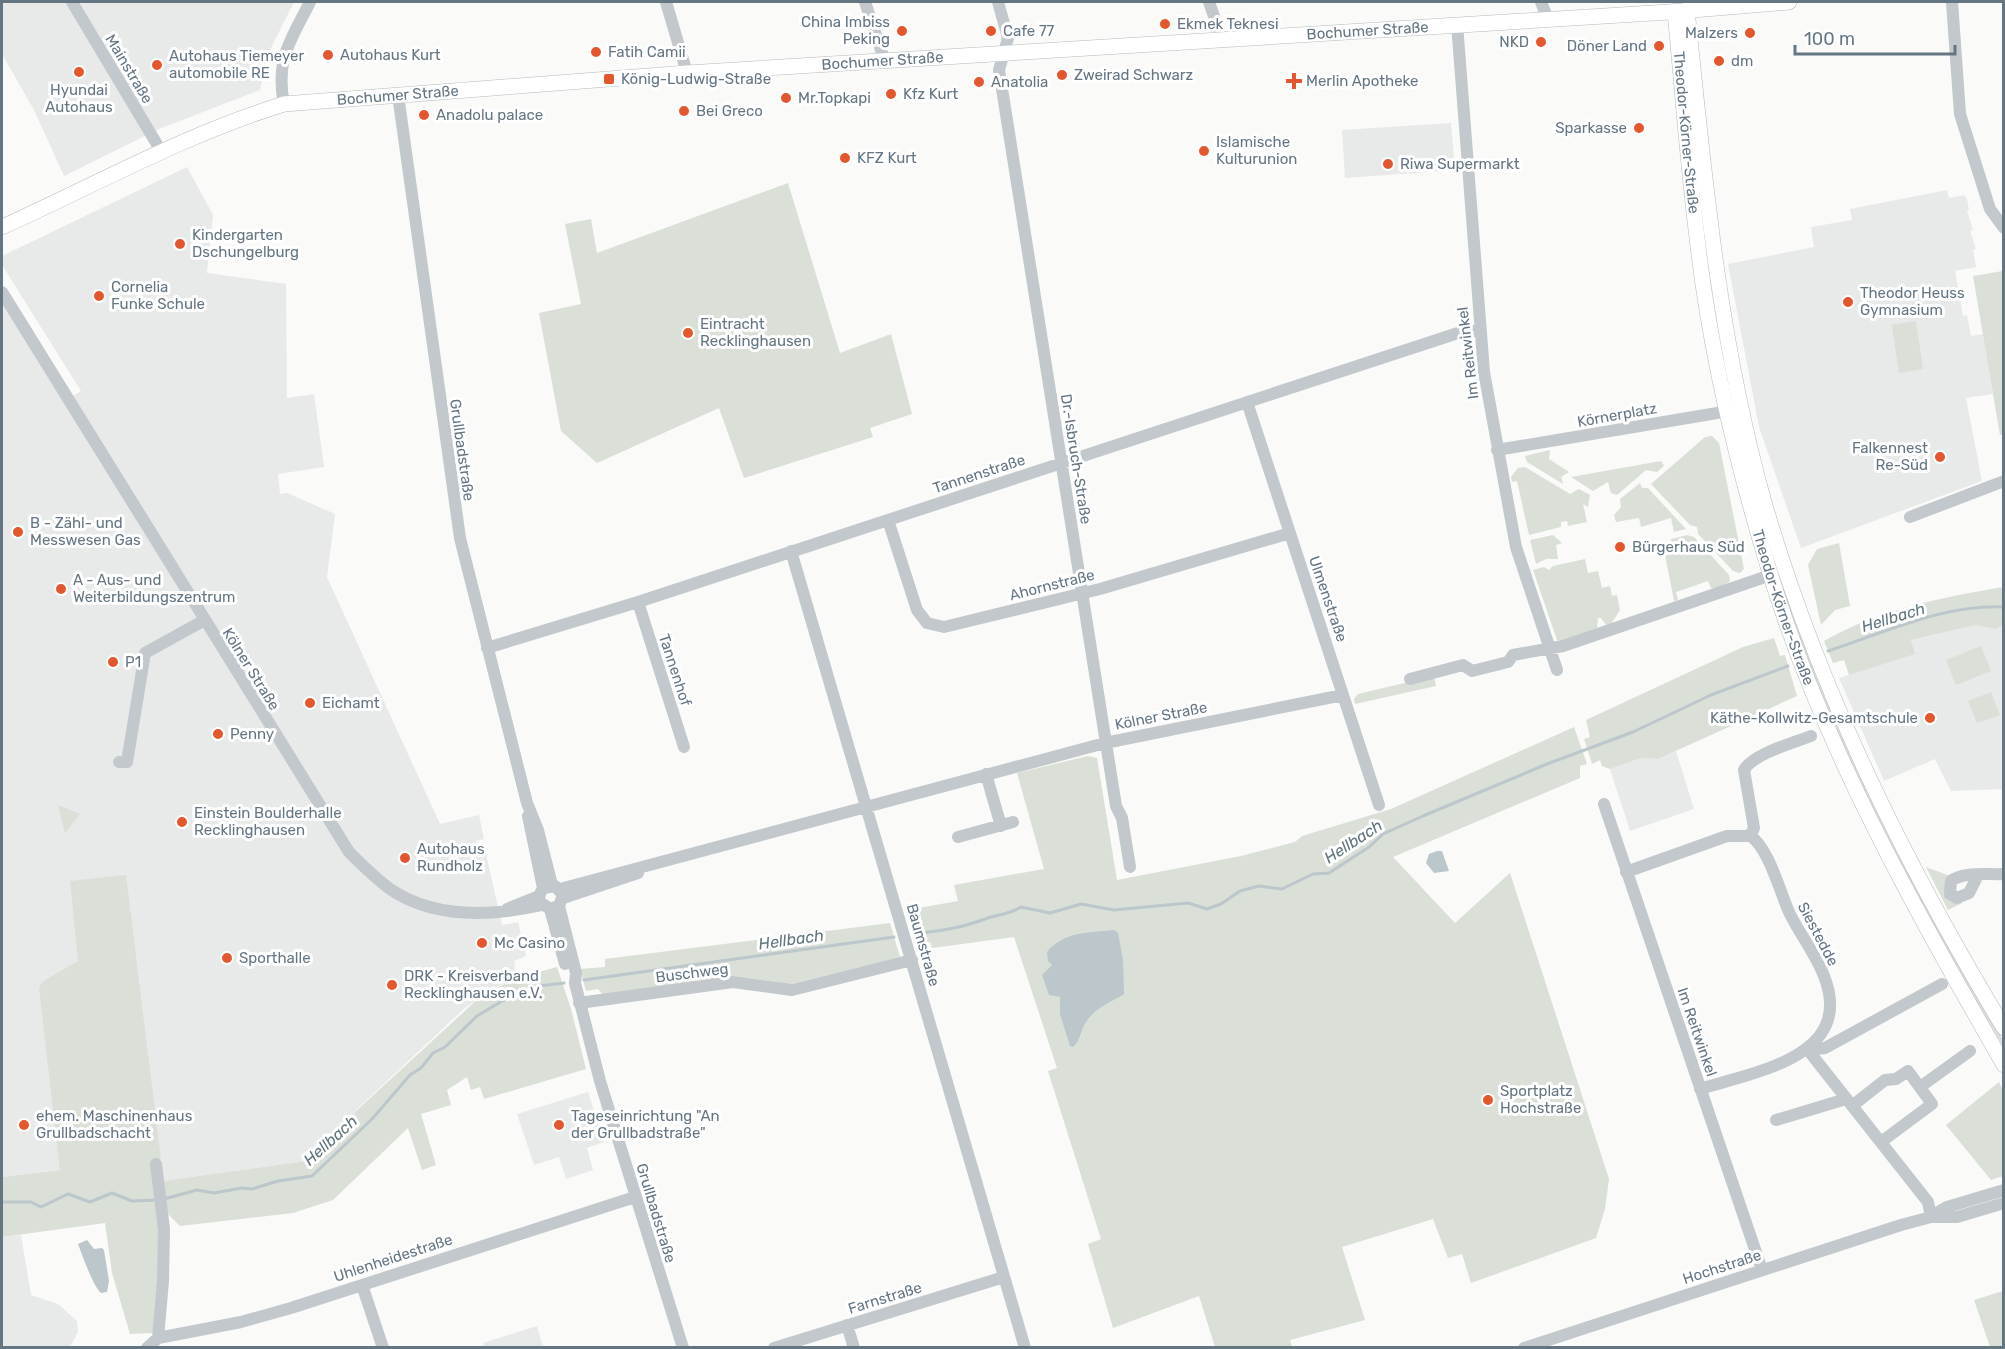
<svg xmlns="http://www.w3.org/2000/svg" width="2005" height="1349" font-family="Rubik,sans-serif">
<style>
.built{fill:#e8e9e9}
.green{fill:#dadfd7}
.water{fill:#bbc7cb}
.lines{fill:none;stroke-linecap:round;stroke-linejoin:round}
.stream{stroke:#bbc7cb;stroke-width:3}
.major-casing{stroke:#b5babe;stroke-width:16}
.minor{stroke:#c3c8cc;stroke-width:12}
.major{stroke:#fff;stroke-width:15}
.poi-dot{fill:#e4572e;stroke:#fff;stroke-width:2}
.labels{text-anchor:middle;stroke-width:6;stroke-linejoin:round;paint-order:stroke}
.poi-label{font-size:15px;fill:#657683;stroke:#fff;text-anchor:start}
.street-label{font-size:15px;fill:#657683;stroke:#fff}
.water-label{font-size:16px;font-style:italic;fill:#60757c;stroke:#fff}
</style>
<rect width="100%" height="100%" fill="#fafaf8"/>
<path class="built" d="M2 2H294L269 52 260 90 159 129 64 176 34 110 2 54Z
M1451 123 1455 170 1345 178 1342 130Z
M187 167 213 215 207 273 286 284 287 398 314 394 324 467 278 474 280 494 287 493 335 514 327 577 440 824 479 815 484 839 476 841 479 855 486 854 502 925 518 922 526 956 514 961 516 978 498 986 465 1008 355 1111V1117L319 1153 306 1161 162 1181 161 1157 2 1177V292L68 399 81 391 2 265V256Z
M1947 190 1949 198 1964 195 1967 199 1969 210 1967 211 1973 230 1970 231 1976 249 1973 250 1976 267 1955 271 1963 316 1967 315 1971 336 1983 334 1993 394 1966 398 1982 481 1801 548 1759 427 1728 264 1814 247 1811 227 1852 220 1850 209Z
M1976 625 1996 629 2003 625V789L1951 791 1935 759 1884 781 1839 678 1914 654 1911 640Z
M1676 751 1694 809 1630 831 1610 769 1641 758 1658 759Z
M588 1092 604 1142 587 1148 593 1170 566 1179 559 1157 534 1165 517 1114Z
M21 1235 31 1295 58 1304 77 1321 78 1332 70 1347H2V1237Z
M537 1326 543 1347H485L483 1343Z"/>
<path class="green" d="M788 183 840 353 891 334 912 414 870 428 873 437 744 478 719 408 597 463 561 431 539 313 581 304 565 224 591 219 597 253Z
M2003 271 2004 435H2000L1973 276Z
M1916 321 1923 369 1899 373 1892 325Z
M1741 427 1819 682 1841 734 1871 799 1964 974 2003 1040V1046C1913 895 1833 745 1777 577 1761 529 1752 476 1741 427Z
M1712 436 1719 443 1744 569 1740 573 1733 571 1698 534 1697 527 1690 525 1651 484 1705 437Z
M1550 450 1549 459 1569 472 1561 477 1563 484 1527 462 1525 456Z
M1661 461 1664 466 1657 472 1646 470 1617 495 1611 493 1608 482 1593 491 1571 477Z
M1525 467 1570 494 1579 489 1590 495 1588 507 1583 504 1587 522 1568 526 1567 521 1561 522V527L1529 535 1517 481 1512 482 1511 477 1518 468Z
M1640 483 1642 488H1648L1686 529 1674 532 1671 518 1641 527 1639 518 1616 522 1614 515 1621 507 1620 499Z
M1553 535 1562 543 1556 545 1558 559H1546L1536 564 1530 540Z
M1687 535 1694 537 1729 575 1730 581 1720 588H1711L1708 581 1676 592 1678 600 1674 601 1665 555 1673 553 1671 539Z
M1839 543 1850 606 1835 610 1821 625 1808 565 1817 549Z
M1585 559 1588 573 1598 571 1602 588 1610 586 1612 596 1617 595 1620 610 1611 624 1606 625 1601 618H1598L1597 628 1561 641 1557 640 1533 570 1544 567 1549 570 1553 566Z
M2003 587V625L1996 629 1976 625 1911 640 1915 654 1849 675 1844 660 1833 663 1824 641C1880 609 1940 598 2003 587Z
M1774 638 1780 656 1785 655 1797 696 1658 759 1641 758 1610 769 1602 766 1600 760 1592 764 1584 739 1590 737 1586 720 1743 647Z
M1981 646 1991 671 1956 685 1946 660Z
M1434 676 1436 686 1355 704 1354 699 1358 694Z
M1991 692 2000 715 1977 723 1968 701Z
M1574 727 1587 764 1580 766V778L1393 857 1455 923 1510 873 1609 1179 1605 1209 1596 1238 1471 1283 1462 1254 1448 1258 1433 1219 1342 1247 1365 1320 1290 1340 1292 1347H1215L1199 1296 1113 1328 1088 1244 1101 1239 1048 1071 1057 1068 1014 937 932 948 930 942 917 946 907 910 958 901 954 885 1044 869 1017 773 1088 756 1097 758 1117 880 1241 856 1295 842 1302 836 1391 809Z
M58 805 80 814 65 833Z
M1926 867 1950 876 1946 881 1962 903 1948 910Z
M126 875 161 1160 153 1161 160 1218 158 1280 153 1333 130 1334 112 1273 105 1223 2 1237V1177L60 1170 39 988 42 982 78 961 70 881Z
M890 923 900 957 790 984 734 976 603 995 598 989 586 991 580 969 605 967V959Z
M557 967 571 1009 586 1069 484 1099 480 1087 471 1090 467 1077 447 1090 451 1105 421 1114 436 1165 422 1170 408 1128 333 1200 293 1213 180 1226 165 1211 162 1181 306 1161 319 1153 355 1117V1112L481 996 516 978Z
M1999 1082 2003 1091V1176L1991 1180 1946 1125Z
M2003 1291V1347H1990L1974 1300Z"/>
<path class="water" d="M1437 851H1442L1449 871 1434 873 1426 863 1429 854Z
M1114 930 1118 933 1123 960 1124 994C1111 1002 1095 1008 1086 1022 1080 1030 1081 1040 1073 1047L1070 1046 1060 1014V997L1049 995 1042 975 1052 965 1048 961 1047 952C1064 931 1089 933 1114 930Z
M87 1240 94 1249 102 1248 104 1250 109 1281 107 1292 101 1293C93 1286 83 1257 78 1244Z"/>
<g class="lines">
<path class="stream" d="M1828 651C1884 633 1943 604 2004 607
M914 934C939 931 962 928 985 919 997 914 1009 915 1021 907L1050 913 1081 904 1114 910 1188 903 1207 909 1221 904 1240 891 1259 886 1282 889 1313 874 1329 873 1369 847 1383 834 1423 816 1547 764 1633 732 1711 695 1788 666
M584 980 894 937
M164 1199 197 1190 214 1193 242 1188 252 1189 278 1181 312 1176 372 1119 410 1075 421 1068 433 1053 445 1047 477 1016 512 995 539 986 564 983
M2 1202H31L41 1207 68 1194 90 1202 112 1193 132 1201 158 1200"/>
<defs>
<g id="major">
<path d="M1687 10C1704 175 1719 342 1764 502 1818 689 1904 862 2004 1028"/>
<path id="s1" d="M1675 11C1682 84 1687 156 1696 229 1708 342 1734 454 1767 563 1820 742 1912 904 2004 1065"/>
<path id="s2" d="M2 227C95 185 186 134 284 104L687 73 1669 12 1789 2"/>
</g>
</defs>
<use href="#major" class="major-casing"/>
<path class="minor" d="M72 2 161 151
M666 2 687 73
M865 2 885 62
M998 2 1008 38 999 70 1116 806 1122 818 1130 867
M1209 2 1222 39
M1541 2 1547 17
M1952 2 1960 114 1990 209 2004 228
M1457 24 1484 372 1516 547 1557 670
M398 95 460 538 527 803 538 830 552 885
M284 104C275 59 291 40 310 2
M2 292 349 852C362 865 375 878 390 889 434 919 493 916 542 905
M1247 402 1379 805
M1497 450 1735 410
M1910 517 2004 481
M888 520 917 610 927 623 944 627 1100 589 1290 533
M791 551 1025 1348
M638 602 684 747
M487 648 638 602 1458 333 1480 330
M1410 679 1463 665 1472 671 1508 662 1513 655 1563 646 1762 578
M119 762H127L145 653 203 621
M986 774 1001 826
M1604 804 1762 1270
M528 816 543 888 539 896 540 902 550 909 559 906
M958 837 1013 822
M1626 872 1727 836H1750
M1978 875 1969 893 1957 898 1950 894 1951 881C1964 871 1988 875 2004 874
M543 888 555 886 563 895 559 906 576 973 575 983 600 1081 683 1348
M560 889 1105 743 1343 695
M563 898 638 873
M507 909 539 896
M550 909 565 964
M579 1003 733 982 792 990 912 960
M1808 1050 1928 1202 1931 1217
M1808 1050 1825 1048 1942 984
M1920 1087 1970 1051
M1700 1089C1754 1072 1856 1057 1824 976 1815 953 1799 933 1789 912 1780 892 1768 846 1750 836L1754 828 1744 770C1753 754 1793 743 1811 736
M1852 1106 1885 1080 1896 1079 1908 1071 1932 1104 1881 1142
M1776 1120 1846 1099
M1932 1216 1947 1207 2004 1190
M362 1285 383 1348
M847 1325 854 1348
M158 1338 241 1322 291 1308 635 1197
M147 1348 158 1338 163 1281 164 1229 156 1164
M774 1348 1004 1277
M1524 1348 1901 1225 1931 1217H1957L2004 1203"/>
<use href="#major" class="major"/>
</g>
<g class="poi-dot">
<circle cx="1165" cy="24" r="6"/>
<circle cx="902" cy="31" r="6"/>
<circle cx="991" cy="31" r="6"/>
<circle cx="1750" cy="33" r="6"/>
<circle cx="1541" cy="42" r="6"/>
<circle cx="1659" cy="46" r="6"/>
<circle cx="596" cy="52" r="6"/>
<circle cx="328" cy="55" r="6"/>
<circle cx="1719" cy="61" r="6"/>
<circle cx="157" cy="65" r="6"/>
<circle cx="79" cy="72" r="6"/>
<circle cx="1062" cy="75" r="6"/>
<rect x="603" y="73" width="12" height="12" rx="3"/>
<path d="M1291 72h6v6h6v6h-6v6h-6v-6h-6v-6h6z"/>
<circle cx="979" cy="82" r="6"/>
<circle cx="891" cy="94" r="6"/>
<circle cx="786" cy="98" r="6"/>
<circle cx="684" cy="111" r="6"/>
<circle cx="424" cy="115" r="6"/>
<circle cx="1639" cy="128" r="6"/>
<circle cx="1204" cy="151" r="6"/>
<circle cx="845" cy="158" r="6"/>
<circle cx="1388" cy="164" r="6"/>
<circle cx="180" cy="244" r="6"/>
<circle cx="99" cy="296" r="6"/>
<circle cx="1848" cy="302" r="6"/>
<circle cx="688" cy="333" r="6"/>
<circle cx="1940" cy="457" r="6"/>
<circle cx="18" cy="532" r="6"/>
<circle cx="1620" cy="547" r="6"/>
<circle cx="61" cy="589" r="6"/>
<circle cx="113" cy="662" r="6"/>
<circle cx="310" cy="703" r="6"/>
<circle cx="1930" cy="718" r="6"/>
<circle cx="218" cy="734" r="6"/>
<circle cx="182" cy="822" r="6"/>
<circle cx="405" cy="858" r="6"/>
<circle cx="482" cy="943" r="6"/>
<circle cx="227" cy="958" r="6"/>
<circle cx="392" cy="985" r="6"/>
<circle cx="1488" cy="1100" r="6"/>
<circle cx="24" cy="1125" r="6"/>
<circle cx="559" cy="1125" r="6"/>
</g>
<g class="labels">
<g class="poi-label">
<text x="890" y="27" text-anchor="end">China Imbiss<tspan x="890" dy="17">Peking</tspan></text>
<text x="1177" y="29">Ekmek Teknesi</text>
<text x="1003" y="36">Cafe 77</text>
<text x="1738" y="38" text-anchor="end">Malzers</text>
<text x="1529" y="47" text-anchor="end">NKD</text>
<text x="1647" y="51" text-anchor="end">Döner Land</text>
<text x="608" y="57">Fatih Camii</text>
<text x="340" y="60">Autohaus Kurt</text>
<text x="169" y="61">Autohaus Tiemeyer<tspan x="169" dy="17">automobile RE</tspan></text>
<text x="1731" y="66">dm</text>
<text x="1074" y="80">Zweirad Schwarz</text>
<text x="621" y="84">König-Ludwig-Straße</text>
<text x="1306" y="86">Merlin Apotheke</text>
<text x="991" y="87">Anatolia</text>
<text x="79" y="95" text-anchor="middle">Hyundai<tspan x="79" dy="17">Autohaus</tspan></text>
<text x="903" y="99">Kfz Kurt</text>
<text x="798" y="103">Mr.Topkapi</text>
<text x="696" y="116">Bei Greco</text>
<text x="436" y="120">Anadolu palace</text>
<text x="1627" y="133" text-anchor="end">Sparkasse</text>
<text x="1216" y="147">Islamische<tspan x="1216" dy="17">Kulturunion</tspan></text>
<text x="857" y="163">KFZ Kurt</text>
<text x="1400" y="169">Riwa Supermarkt</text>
<text x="192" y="240">Kindergarten<tspan x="192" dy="17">Dschungelburg</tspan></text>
<text x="111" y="292">Cornelia<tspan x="111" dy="17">Funke Schule</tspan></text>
<text x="1860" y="298">Theodor Heuss<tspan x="1860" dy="17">Gymnasium</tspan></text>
<text x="700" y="329">Eintracht<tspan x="700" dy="17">Recklinghausen</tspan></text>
<text x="1928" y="453" text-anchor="end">Falkennest<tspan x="1928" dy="17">Re-Süd</tspan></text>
<text x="30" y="528">B - Zähl- und<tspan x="30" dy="17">Messwesen Gas</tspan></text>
<text x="1632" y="552">Bürgerhaus Süd</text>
<text x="73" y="585">A - Aus- und<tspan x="73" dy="17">Weiterbildungszentrum</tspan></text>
<text x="125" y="667">P1</text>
<text x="322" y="708">Eichamt</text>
<text x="1918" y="723" text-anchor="end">Käthe-Kollwitz-Gesamtschule</text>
<text x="230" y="739">Penny</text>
<text x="194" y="818">Einstein Boulderhalle<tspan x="194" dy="17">Recklinghausen</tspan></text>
<text x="417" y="854">Autohaus<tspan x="417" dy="17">Rundholz</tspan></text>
<text x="494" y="948">Mc Casino</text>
<text x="239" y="963">Sporthalle</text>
<text x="404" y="981">DRK - Kreisverband<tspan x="404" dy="17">Recklinghausen e.V.</tspan></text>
<text x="1500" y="1096">Sportplatz<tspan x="1500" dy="17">Hochstraße</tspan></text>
<text x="36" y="1121">ehem. Maschinenhaus<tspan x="36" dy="17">Grullbadschacht</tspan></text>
<text x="571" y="1121">Tageseinrichtung "An<tspan x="571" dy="17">der Grullbadstraße"</tspan></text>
</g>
<g class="street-label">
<text dy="5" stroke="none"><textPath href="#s2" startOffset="1394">Bochumer Straße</textPath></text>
<text dy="5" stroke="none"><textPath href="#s2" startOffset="908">Bochumer Straße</textPath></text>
<text transform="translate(129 69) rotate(59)" y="5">Mainstraße</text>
<text dy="5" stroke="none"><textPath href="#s2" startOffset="422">Bochumer Straße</textPath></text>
<text dy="5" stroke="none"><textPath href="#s1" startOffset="122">Theodor-Körner-Straße</textPath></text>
<text transform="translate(1468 353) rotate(-97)" y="5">Im Reitwinkel</text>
<text transform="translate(1617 415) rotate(-10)" y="5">Körnerplatz</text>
<text transform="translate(462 450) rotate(82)" y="5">Grullbadstraße</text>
<text transform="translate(1076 459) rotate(81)" y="5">Dr.-Isbruch-Straße</text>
<text transform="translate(979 474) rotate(-18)" y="5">Tannenstraße</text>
<text transform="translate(1052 585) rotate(-14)" y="5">Ahornstraße</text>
<text transform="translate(1328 599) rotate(71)" y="5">Ulmenstraße</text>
<text dy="5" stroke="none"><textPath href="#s1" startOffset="608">Theodor-Körner-Straße</textPath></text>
<text transform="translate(251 669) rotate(58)" y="5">Kölner Straße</text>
<text transform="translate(675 670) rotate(72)" y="5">Tannenhof</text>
<text transform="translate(1161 716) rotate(-11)" y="5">Kölner Straße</text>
<text transform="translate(1818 934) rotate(62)" y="5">Siestedde</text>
<text transform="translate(923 945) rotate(74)" y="5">Baumstraße</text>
<text transform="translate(692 973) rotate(-7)" y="5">Buschweg</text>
<text transform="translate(1697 1032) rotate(71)" y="5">Im Reitwinkel</text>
<text transform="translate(656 1213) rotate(73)" y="5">Grullbadstraße</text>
<text transform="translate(393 1258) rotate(-18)" y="5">Uhlenheidestraße</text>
<text transform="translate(1722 1267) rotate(-18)" y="5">Hochstraße</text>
<text transform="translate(885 1298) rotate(-17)" y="5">Farnstraße</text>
</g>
<g class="water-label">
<text transform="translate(1893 617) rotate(-17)" y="6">Hellbach</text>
<text transform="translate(1353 841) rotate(-33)" y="6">Hellbach</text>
<text transform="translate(791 939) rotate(-8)" y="6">Hellbach</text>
<text transform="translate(330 1140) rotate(-42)" y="6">Hellbach</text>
</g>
</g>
<rect width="2005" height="1349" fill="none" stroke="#657683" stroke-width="6"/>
<path d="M1795 45v9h160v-9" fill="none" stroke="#657683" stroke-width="3"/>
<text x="1804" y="45" font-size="18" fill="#657683" stroke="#ffffff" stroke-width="4.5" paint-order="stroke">100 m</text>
</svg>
